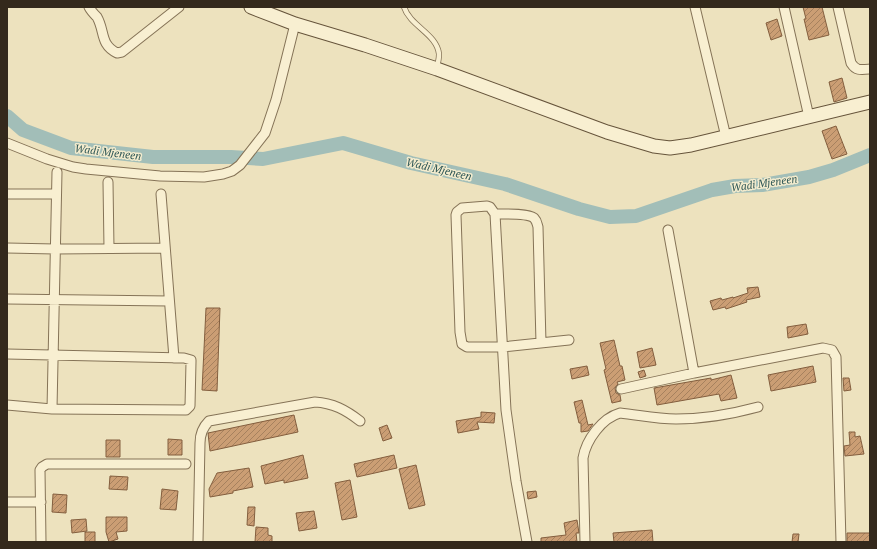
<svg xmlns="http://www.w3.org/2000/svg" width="877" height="549" font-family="'PT Serif',serif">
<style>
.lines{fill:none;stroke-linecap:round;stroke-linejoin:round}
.river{stroke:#a2beb8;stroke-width:14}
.building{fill:url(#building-hatch);stroke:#835e3e}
.lane-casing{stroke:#857357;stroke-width:6}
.street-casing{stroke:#857357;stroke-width:11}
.secondary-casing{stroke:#66543b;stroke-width:15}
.lane{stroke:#f8efd1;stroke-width:4.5}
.street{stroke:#f8efd1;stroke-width:9}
.secondary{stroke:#f8efd1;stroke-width:13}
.labels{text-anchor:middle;stroke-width:3;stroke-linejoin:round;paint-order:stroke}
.water-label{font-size:11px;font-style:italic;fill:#2b5454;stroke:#f4ecce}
</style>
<defs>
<pattern id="building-hatch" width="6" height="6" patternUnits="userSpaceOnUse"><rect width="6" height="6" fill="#cb9e74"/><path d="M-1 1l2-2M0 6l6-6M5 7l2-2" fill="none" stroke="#a6815e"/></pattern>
</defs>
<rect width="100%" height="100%" fill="#ede2be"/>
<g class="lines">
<path class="river" d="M7 116 23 130 71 148 153 157H231L263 159 343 143 411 163 505 184 579 209 610 217 636 216 712 190 735 186 762 185 809 177 833 170 870 155"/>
</g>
<path class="building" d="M803 7H822L829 35 809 40 804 19H806Z
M777 19 782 36 771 40 766 23Z
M842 78 847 98 834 102 829 82Z
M836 126 847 154 832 159 822 131Z
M758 287 760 297 746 300 747 302 726 309 725 307 713 310 710 301 721 298 722 300 733 297V298L748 293 747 288Z
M206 308H220L217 391 202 390Z
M806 324 808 334 788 338 787 327Z
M614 340 620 366H622L625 380 617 382 618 384 615 388 616 393 620 395 621 401 612 403 604 370 606 369 600 343Z
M652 348 656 365 640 368 637 352Z
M587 366 589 375 572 379 570 369Z
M813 366 816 382 771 391 768 375Z
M644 370 646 376 640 378 638 372Z
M731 375 737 398 721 401 719 394 657 405 654 388 711 378V380Z
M843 378H849L851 390 844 391Z
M582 400 588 425 593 424 588 431 581 432V423H579L574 402Z
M481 412 495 413 494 423 477 422 479 429 458 433 456 421 481 417Z
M294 415 298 432 210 451 208 433Z
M387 425 392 438 383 441 379 428Z
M849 432H855V437L860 436 864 454 845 456 844 446 850 445Z
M168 439 182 440V455H168Z
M106 440H120V457H106Z
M303 455 308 478 284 483V480L265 484 261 466Z
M394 455 397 468 357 477 354 464Z
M416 465 425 505 409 509 399 469Z
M249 468 253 487 233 491V493L210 497 209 489 217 473Z
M110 476 128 477 127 490 109 489Z
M350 480 357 517 342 520 335 483Z
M162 489 178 491 176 510 160 509Z
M536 491 537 497 528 499 527 492Z
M53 494 67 495 66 513 52 512Z
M248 507H255L254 526 247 525Z
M314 511 317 528 299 531 296 513Z
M106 517H127V531L116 532 118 539 109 542 106 532Z
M86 519 87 531 72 533 71 520Z
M577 520 579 533H576L577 542H541V538L566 535 564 523Z
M256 527 268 528V535L272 536V542H255Z
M652 530 653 542H614L613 533Z
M85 532H95V542H85Z
M847 533H870V542H847Z
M793 534H799L798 542H792Z"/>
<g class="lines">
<defs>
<path id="lane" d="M404 7C410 26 437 34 439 54 439 58 438 63 437 67"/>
<path id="street" d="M89 7C91 11 94 14 97 17 105 31 100 45 117 53L122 52 179 7
M695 7 726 137
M784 7 809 117
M838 7 851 63C856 71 861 70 870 69
M7 143 47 159 73 167 86 169 160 176 204 177 223 174 232 171 240 165 265 133 276 100 295 24
M108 182 109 248
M7 194H56
M161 194 174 358
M495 214C503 214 528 213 534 218 537 221 537 224 538 227L541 343
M668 230 694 373
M7 248 55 249 165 248
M7 299 169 301
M7 354 184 358 191 360V362L190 406 186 410 52 409 7 405
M621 389 694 373 823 348 832 350 836 357 841 542
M52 409 57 172
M7 502H41
M41 542 40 470 42 467 47 464H186
M198 542 200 443C200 434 203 427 209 421L315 402C333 403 346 410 360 421
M527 542 516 481 506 410 495 214 490 207 487 206 462 208 457 212 456 215 460 332 462 344 467 347H502L569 340
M585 542 583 458C586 440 602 418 620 413 639 415 657 419 676 419 703 419 732 414 758 407"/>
<path id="secondary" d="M251 7 295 24 365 45 437 69 607 132 654 146 670 148 691 145 870 102"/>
</defs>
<use href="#lane" class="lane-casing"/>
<use href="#street" class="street-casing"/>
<use href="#secondary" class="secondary-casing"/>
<use href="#lane" class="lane"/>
<use href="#street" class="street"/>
<use href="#secondary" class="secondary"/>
</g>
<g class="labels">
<g class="water-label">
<text transform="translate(108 152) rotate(7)" y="4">Wadi Mjeneen</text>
<text transform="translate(439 169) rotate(13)" y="4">Wadi Mjeneen</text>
<text transform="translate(764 183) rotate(-8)" y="4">Wadi Mjeneen</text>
</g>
</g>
<rect width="877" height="549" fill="none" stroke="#34291c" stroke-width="16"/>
</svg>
